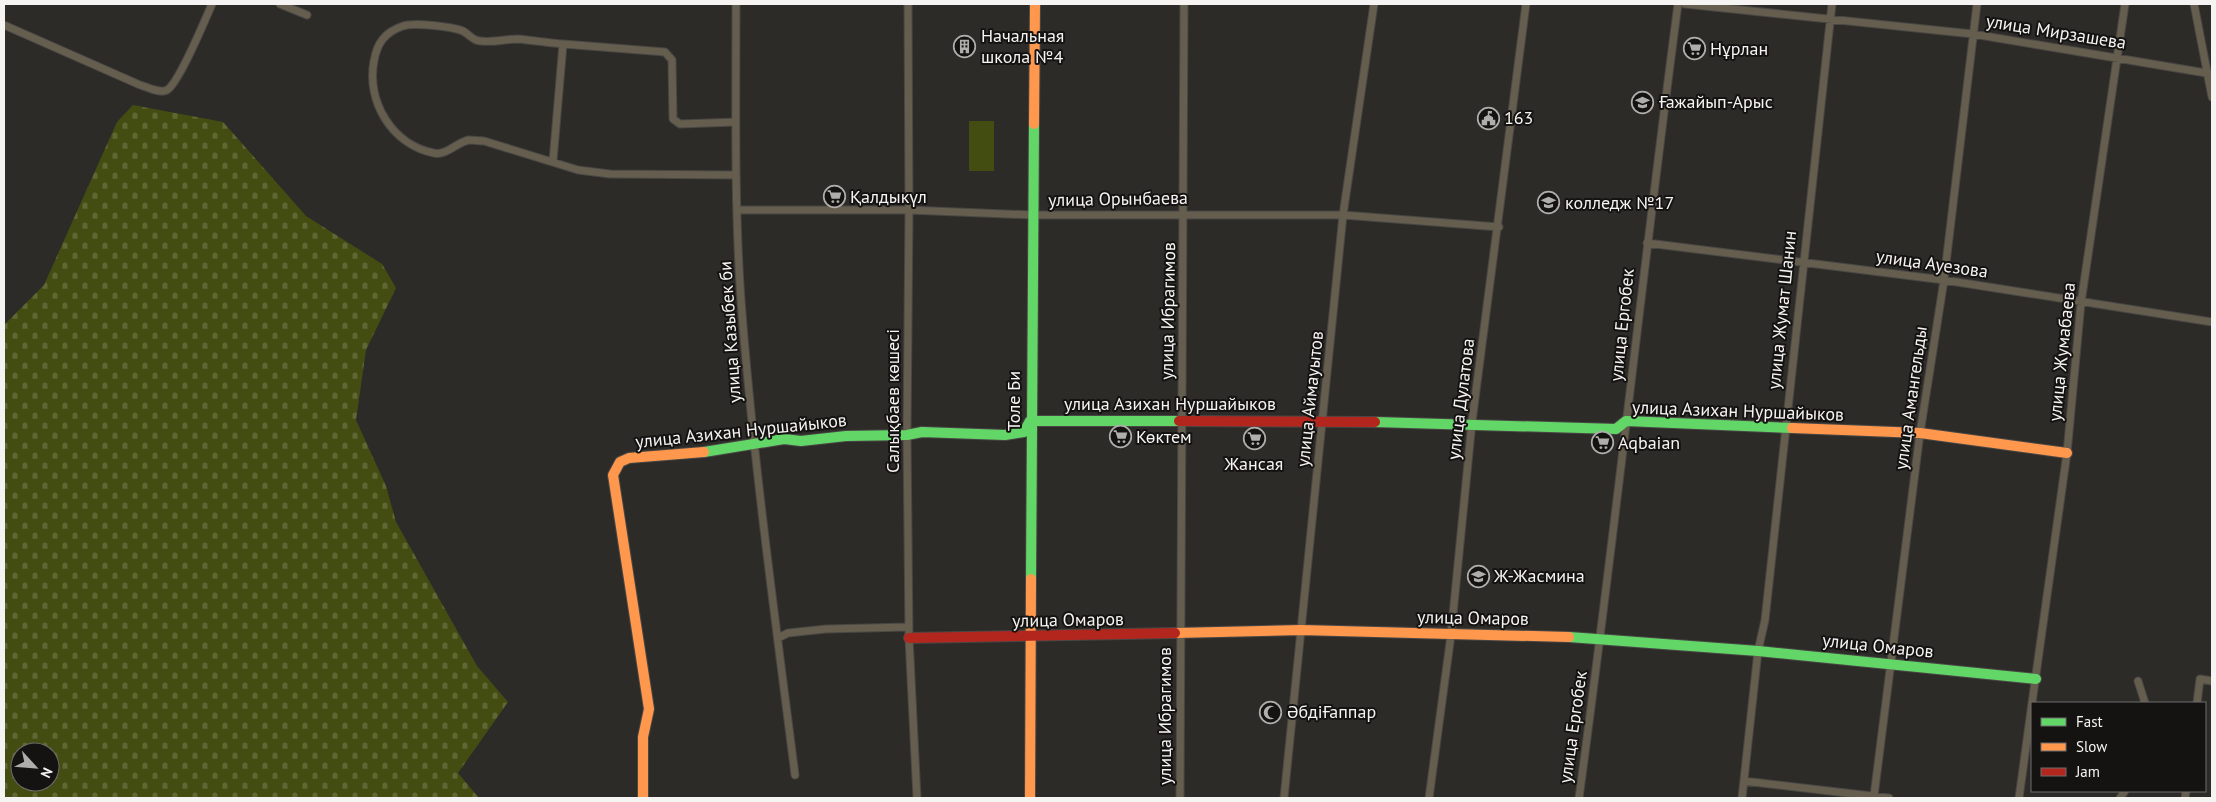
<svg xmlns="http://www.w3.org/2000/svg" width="2216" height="802" font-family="'PT Sans',sans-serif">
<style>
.grass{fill:#434d11}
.cemetery{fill:url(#cemetery-stones);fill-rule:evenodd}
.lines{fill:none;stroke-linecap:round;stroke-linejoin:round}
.street-casing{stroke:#484745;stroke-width:9}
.fast-casing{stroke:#484745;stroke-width:12}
.slow-casing{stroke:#484745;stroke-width:12}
.jam-casing{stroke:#484745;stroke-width:12}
.street{stroke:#655d4d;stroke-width:7}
.fast{stroke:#63d668;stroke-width:10}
.slow{stroke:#ff974d;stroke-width:10}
.jam{stroke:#b3261e;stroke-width:10}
.labels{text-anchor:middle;stroke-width:4;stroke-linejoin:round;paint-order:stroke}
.street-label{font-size:18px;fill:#f6f4f2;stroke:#151312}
.poi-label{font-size:18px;fill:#f6f4f2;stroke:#151312;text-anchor:start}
</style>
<defs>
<pattern id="cemetery-stones" width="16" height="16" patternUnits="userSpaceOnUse" patternTransform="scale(1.25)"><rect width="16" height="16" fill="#434d11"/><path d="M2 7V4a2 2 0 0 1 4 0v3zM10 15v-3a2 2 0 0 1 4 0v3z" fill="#5f6734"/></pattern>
</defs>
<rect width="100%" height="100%" fill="#2d2b28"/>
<path class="grass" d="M969 121H994V171H969Z"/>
<path class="cemetery" d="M133 105 223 122 306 216 382 264 396 288 366 350 356 420 386 486 396 522 477 666 508 702 458 773 479 798H4V325L44 285 117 122ZM20 752H50V782H20Z"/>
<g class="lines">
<defs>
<path id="street" d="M280 4 307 15
M736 4C736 102 734 201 741 300 753 459 775 617 795 775
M908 4 909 210 907 435 909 638 917 798
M1685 4 1973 34 2212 74
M2194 4 2212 97
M4 25 140 85C147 87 160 94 167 90 179 83 205 20 212 4
M563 44C548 43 533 40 517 39 505 39 487 44 476 40 471 38 467 33 463 31 453 27 414 22 403 26 385 32 377 43 374 61 366 101 392 145 434 153 446 156 457 142 469 140 474 140 479 141 484 141L578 170 610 174 736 175
M553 161 563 44 665 52 672 60 673 119 680 124 736 122
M737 210H909L1032 215H1343L1499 227
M1647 243 1944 280 2212 322
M778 638 788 633 826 629 908 627
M2138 681 2145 703
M2032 703 2067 453 2081 303 2125 4
M2197 703 2200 679 2212 681
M1744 781 1889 798
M1874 796 1920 433 1944 280 1977 4
M1180 798 1184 4
M1284 798 1343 215 1374 4
M1429 798 1451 635 1472 422 1526 4
M1579 798C1615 534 1643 268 1678 4
M1742 798 1758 651 1765 620 1832 4
M2019 798 2032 703
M2120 798 2125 791
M2185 798 2186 791"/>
<path id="fast" d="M1375 422 1616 429 1626 421 1792 428
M704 452 784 439 801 441 846 436 907 435 922 432 1005 435 1024 432 1030 421H1179
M1031 579 1034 124
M1569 637 1758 651 2036 679"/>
<path id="slow" d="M1034 124 1035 4
M1792 428 1920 433 2067 453
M1175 633 1301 630 1569 637
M643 798V737L649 709 613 475 620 462 629 458 704 452
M1030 798 1031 579"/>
<path id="jam" d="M1179 421 1375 422
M909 638 1175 633"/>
</defs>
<use href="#street" class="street-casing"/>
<use href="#fast" class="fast-casing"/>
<use href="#slow" class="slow-casing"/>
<use href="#jam" class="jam-casing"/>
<use href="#street" class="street"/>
<use href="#fast" class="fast"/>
<use href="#slow" class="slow"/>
<use href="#jam" class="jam"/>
</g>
<defs>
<symbol id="building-ring" viewBox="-11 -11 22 22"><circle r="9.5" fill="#151312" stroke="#b0aeab" stroke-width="1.5"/><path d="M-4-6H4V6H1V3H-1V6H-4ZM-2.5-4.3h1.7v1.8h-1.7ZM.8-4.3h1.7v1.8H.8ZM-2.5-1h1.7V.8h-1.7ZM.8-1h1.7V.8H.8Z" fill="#b0aeab"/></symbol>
<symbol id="supermarket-ring" viewBox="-11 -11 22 22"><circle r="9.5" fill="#151312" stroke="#b0aeab" stroke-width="1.5"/><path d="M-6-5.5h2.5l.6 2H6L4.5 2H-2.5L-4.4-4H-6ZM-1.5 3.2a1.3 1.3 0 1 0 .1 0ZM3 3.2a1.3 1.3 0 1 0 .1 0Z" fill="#b0aeab"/></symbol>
<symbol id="school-ring" viewBox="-11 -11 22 22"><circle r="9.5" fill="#151312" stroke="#b0aeab" stroke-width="1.5"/><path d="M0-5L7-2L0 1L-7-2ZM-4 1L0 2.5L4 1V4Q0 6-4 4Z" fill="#b0aeab"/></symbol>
<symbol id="civic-ring" viewBox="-11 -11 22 22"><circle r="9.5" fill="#151312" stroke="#b0aeab" stroke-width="1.5"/><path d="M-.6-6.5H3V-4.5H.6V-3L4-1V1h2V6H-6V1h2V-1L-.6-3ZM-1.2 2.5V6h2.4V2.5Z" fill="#b0aeab"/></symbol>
<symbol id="university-ring" viewBox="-11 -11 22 22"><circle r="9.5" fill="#151312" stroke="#b0aeab" stroke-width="1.5"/><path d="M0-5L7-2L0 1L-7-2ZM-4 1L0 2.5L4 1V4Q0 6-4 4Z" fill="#b0aeab"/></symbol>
<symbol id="mosque-ring" viewBox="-11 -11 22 22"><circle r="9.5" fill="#151312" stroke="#b0aeab" stroke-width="1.5"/><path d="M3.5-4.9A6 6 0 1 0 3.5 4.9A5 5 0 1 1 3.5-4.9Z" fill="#b0aeab"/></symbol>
</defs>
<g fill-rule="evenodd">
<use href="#building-ring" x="952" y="34" width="25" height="25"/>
<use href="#supermarket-ring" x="1682" y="36" width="25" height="25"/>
<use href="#school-ring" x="1630" y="90" width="25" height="25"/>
<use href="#civic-ring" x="1476" y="106" width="25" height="25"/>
<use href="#supermarket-ring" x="822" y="184" width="25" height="25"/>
<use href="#university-ring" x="1536" y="190" width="25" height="25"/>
<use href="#supermarket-ring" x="1108" y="424" width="25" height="25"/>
<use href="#supermarket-ring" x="1242" y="426" width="25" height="25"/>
<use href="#supermarket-ring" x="1590" y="430" width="25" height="25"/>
<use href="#school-ring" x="1466" y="564" width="25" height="25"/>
<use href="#mosque-ring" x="1258" y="700" width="25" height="25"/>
</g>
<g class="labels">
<g class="street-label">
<text transform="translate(2056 32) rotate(9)" y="6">улица Мирзашева</text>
<text transform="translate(1118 199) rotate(-1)" y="6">улица Орынбаева</text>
<text transform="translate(1932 264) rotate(8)" y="6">улица Ауезова</text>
<text transform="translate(1782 310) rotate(-84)" y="6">улица Жумат Шанин</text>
<text transform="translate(1168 311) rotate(-89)" y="6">улица Ибрагимов</text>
<text transform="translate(1622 325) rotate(-84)" y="6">улица Ергобек</text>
<text transform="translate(730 332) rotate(-94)" y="6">улица Казыбек би</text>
<text transform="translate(2062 352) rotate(-84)" y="6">улица Жумабаева</text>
<text transform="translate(1911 398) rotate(-82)" y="6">улица Амангельды</text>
<text transform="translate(1310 399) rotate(-84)" y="6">улица Аймауытов</text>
<text transform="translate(1461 399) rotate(-83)" y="6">улица Дулатова</text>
<text transform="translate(893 401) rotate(-90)" y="6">Салықбаев көшесі</text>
<text transform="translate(1014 401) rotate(-90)" y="6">Толе Би</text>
<text x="1170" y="410">улица Азихан Нуршайыков</text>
<text transform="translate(1738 411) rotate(2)" y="6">улица Азихан Нуршайыков</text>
<text transform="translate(741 431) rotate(-6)" y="6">улица Азихан Нуршайыков</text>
<text transform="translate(1473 618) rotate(1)" y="6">улица Омаров</text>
<text transform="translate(1068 620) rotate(-1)" y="6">улица Омаров</text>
<text transform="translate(1878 646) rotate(6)" y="6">улица Омаров</text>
<text transform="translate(1165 716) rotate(-90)" y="6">улица Ибрагимов</text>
<text transform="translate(1573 727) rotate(-82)" y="6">улица Ергобек</text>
</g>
<g class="poi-label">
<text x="981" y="42">Начальная<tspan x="981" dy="21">школа №4</tspan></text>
<text x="1710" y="55">Нұрлан</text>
<text x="1659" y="108">Ғажайып-Арыс</text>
<text x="1504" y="124">163</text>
<text x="850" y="203">Қалдыкүл</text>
<text x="1565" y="209">колледж №17</text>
<text x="1136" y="443">Көктем</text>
<text x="1618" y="449">Aqbaian</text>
<text x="1254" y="470" text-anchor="middle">Жансая</text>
<text x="1494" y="582">Ж-Жасмина</text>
<text x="1287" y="718">ӘбдіҒаппар</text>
</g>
</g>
<rect width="2216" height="802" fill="none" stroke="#f6f4f2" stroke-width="10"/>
<rect x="2031" y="702" width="175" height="90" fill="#151312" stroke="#6f6d6c"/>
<rect x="2041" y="718" width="25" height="8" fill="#63d668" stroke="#6f6d6c"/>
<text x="2076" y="727" font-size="15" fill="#f6f4f2">Fast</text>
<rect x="2041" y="743" width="25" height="8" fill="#ff974d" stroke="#6f6d6c"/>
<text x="2076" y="752" font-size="15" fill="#f6f4f2">Slow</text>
<rect x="2041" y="768" width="25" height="8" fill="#b3261e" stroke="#6f6d6c"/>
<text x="2076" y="777" font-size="15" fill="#f6f4f2">Jam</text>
<g transform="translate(35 767) rotate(116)"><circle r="24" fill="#151312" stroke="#6f6d6c"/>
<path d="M0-4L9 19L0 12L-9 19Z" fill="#b0aeab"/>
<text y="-8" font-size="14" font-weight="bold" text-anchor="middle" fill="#f6f4f2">N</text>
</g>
</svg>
